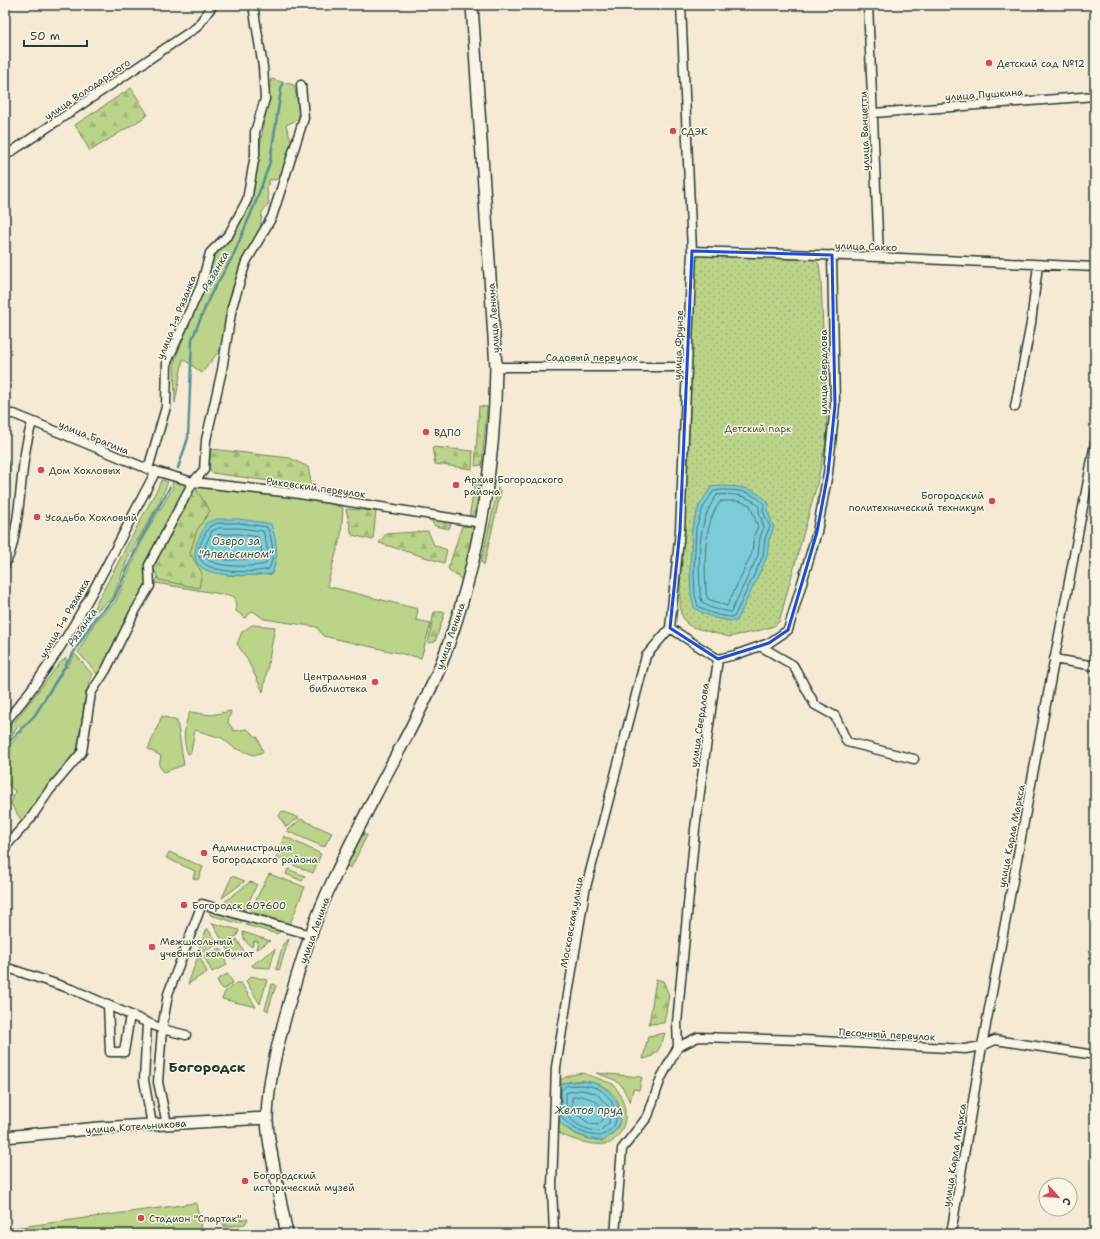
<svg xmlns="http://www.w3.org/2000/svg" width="1100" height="1239" font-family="'Shantell Sans',sans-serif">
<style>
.grass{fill:#bcd38a;stroke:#6e885f;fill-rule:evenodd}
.forest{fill:url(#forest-firs);stroke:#6e885f}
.park{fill:url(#park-dots);stroke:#6e885f}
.water{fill:#7ccbd8;stroke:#579296}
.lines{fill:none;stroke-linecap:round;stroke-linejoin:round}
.shore{stroke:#447676;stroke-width:1}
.stream{stroke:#579296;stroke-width:2.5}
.street-casing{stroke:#1f3d34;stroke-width:11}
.secondary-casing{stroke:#1f3d34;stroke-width:14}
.street{stroke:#fcf5e5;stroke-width:8}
.secondary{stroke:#fcf5e5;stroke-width:11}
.marked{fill:none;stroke:#1d4ed8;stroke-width:3;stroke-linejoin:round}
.poi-dot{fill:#d1495b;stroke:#fcf5e5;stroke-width:1.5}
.labels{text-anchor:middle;stroke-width:3;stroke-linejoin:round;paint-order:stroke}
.poi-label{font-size:10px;fill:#1f3d34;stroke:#fcf5e5;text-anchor:start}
.street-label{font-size:10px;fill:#1f3d34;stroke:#fcf5e5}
.park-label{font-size:10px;fill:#3e5b45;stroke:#fcf5e5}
.water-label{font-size:11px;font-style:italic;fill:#325955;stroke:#fcf5e5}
.district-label{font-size:14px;font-weight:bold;fill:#1f3d34;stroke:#fcf5e5}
</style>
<defs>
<pattern id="forest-firs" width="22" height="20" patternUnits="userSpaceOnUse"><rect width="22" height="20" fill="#bcd38a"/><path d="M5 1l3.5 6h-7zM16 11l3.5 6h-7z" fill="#a1b678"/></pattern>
<pattern id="park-dots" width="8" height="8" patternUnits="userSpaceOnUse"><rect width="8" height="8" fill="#bcd38a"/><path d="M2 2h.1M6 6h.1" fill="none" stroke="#a1b678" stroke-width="1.8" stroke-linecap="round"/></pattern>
</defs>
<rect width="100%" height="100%" fill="#f7ead5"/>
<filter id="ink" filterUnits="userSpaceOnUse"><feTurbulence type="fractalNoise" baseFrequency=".025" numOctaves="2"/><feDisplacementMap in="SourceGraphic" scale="8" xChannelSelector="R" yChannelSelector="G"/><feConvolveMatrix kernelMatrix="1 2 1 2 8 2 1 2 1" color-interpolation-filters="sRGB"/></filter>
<g filter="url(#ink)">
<path class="grass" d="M271 79 294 85 301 118 286 125 292 143 282 179 269 180 267 189 269 204 262 212 260 231 231 295 222 347 202 373 183 359 175 403 174 363 213 257 230 236 248 205 257 165Z
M162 480 168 482 159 503 130 553 113 597 89 617Z
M172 481 186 484 183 495 146 565V585L99 676 78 652 96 620 116 601 144 536 173 488Z
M199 486 322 501 343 508 341 535 327 586 418 609 416 620 431 623 421 658 323 636 317 627 264 619 253 611 245 618 236 611 235 598 233 596 155 583ZM195 557 271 574C247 575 210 582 195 557Z
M252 625 275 627 263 692 246 657 237 644 242 632Z
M75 654 92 674 85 698 78 747 67 766 27 819 21 820 11 804 15 791 5 782V750L23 731 19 725 5 745V734L60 663 66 658 67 668Z
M231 711 228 722 234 731 247 729 258 738 263 752 254 755 234 748 222 738 195 730 191 752 188 754C182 741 184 725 190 712L211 715Z
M162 716 177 721 184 765 164 772 159 766 161 756 148 749Z
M282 811 299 818 286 827 279 816Z
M301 819 332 833 324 847 287 831Z
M360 834 367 835 351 868 344 865Z
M284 836 321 854 313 873 276 858Z
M169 852 203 867 198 880 193 878 195 871 166 858Z
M288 869 305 876 302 881 286 874Z
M269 874 305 887 290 924 250 911Z
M232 876 245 881 222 898Z
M250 882 257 884 245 910 223 903Z
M210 911 242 921 241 924 210 915Z
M246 921 281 931 277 934 246 925Z
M212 923 239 930 237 936 223 942Z
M207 928 218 944 202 953 197 952Z
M243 932 270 941 259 948 256 949 258 941H254L252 947C246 943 243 939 243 932Z
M237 939 245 954 234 959 226 946Z
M289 939 279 970 276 969 283 944Z
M221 948 227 965 212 972 204 956Z
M275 949 270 968 253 967 252 965Z
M198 956 200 957 207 972 188 984Z
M227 974 233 982 225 989 221 988 217 980Z
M251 976 267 980 260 1004 246 981Z
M236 983H241L256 1007 222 999 225 992Z
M272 984 276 985 268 1011 265 1009Z
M583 1073 613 1084C626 1100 631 1122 616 1138 614 1140 610 1144 606 1144 591 1146 568 1139 555 1131L556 1117C567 1134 585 1139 603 1141 607 1138 613 1134 617 1129 619 1127 619 1123 619 1120 627 1086 580 1071 556 1087 561 1076 571 1075 583 1073Z
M596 1073 642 1077 639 1090 633 1089 630 1102 622 1086 615 1080Z
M196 1203 202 1233 196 1234H5V1229Z"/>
<path class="forest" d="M131 88 148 115 90 151 75 125Z
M479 406 487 407 482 465 475 466Z
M432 447 473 451 472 469 435 464Z
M211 449 290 458 308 467 312 487 212 473 209 467Z
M475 483 480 485 475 513 469 518Z
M194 486 210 511 197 530 190 553 202 573 199 588 159 580 153 567Z
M498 488 501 491 484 565 481 562Z
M346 509 376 511 373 540 352 535Z
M429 518 452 521 449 529 435 526Z
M462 526H475L462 580 448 569Z
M428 531 434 545 447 550 444 563 379 543 386 534Z
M434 612H445L435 642 428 643Z
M656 979 663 981 669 995 664 1023 649 1024Z
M665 1033C661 1046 658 1057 643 1059L648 1036Z
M248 1219 245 1224 225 1227 221 1221Z"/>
<path class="park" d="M701 255 764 256 815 259 819 264 821 280 827 428 825 448 816 488 779 622 774 626 758 631 729 637 692 627 687 624 681 614 680 606 681 550 688 463 695 269 697 260Z"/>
<path class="water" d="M5 450 10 469 5 506Z
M721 486C743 487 753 487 769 503L767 510 774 528 769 539 767 557 737 621C721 621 709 617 694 608L691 595 690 571 692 528 699 506 711 487Z
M217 519H239L271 524C277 543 279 555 272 574 255 575 196 581 195 556 194 544 202 533 206 523Z
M581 1081C587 1082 595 1082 600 1085 613 1091 626 1114 617 1128 614 1133 607 1137 603 1141 588 1139 563 1132 557 1117 554 1109 557 1097 557 1089L564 1083Z"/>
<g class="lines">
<path class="shore" d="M721 490C738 490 752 491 764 504L763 511 770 527 765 538 763 556 734 617C720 617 709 613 698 606L695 595 694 571 696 528 703 508 713 492Z
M717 495C731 493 748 495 759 506V512L764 527 760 537 758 555 731 612 711 608 702 602 700 594C699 561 696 522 717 495Z
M721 501H739L750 505 758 527 754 535 752 553 727 606 708 599 706 593C705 565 702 523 721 501Z
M218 523H239L267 527C273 541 275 556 269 569 255 573 203 575 199 556 197 547 205 534 209 527Z
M219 528H239L263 531 268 551 266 564C255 567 206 569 204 554 203 547 210 537 212 531Z
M238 534 258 537 262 552 261 559 226 560 211 554V550L217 535Z
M581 1085C586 1086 592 1086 597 1088 609 1093 621 1113 614 1126 611 1130 605 1134 601 1136 587 1136 568 1128 561 1115V1090L566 1086Z
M581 1090 596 1093 608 1106 610 1114 609 1123 600 1131C586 1131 574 1124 566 1114V1093Z
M581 1096C594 1099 606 1104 603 1120L598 1125 590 1124 572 1111V1098Z"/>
<path class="stream" d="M178 468 188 438 192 339 210 296 233 256 255 204 270 162 282 84
M5 746 35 715 95 618 114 599 140 540 170 487"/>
<defs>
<path id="street" d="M868 5 879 257
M874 113 1095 96
M5 156 197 27 213 5
M692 251 879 257 1095 267
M496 367H687
M1015 407 1031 323 1038 265
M5 414H14L148 469 193 482 293 493 482 523
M5 564C13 550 14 536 17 520 22 488 22 454 32 423
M670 628 680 530 692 251 681 5
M670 628 718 659
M760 646 793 665 815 705 835 716 847 742 914 759
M718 659 735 655 769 643 788 630 817 532 828 473 835 405 832 255
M1054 659 1095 666
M5 722C69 649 110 557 156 471L148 469 166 407 167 362 201 286 210 253 229 234 247 200 255 155V132L265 99 263 67 253 5
M5 847 31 818 49 791 82 752 91 693 106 670 134 613 150 586 149 565 193 482 204 470 206 440 222 370 232 307 246 262 272 217 304 118 301 85
M5 967 74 990 162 1029 186 1035
M108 1005 110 1052H124L130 1015
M147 1024 144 1080 152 1125
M678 1047 698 1037 803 1040 965 1049 982 1046 995 1040 1095 1055
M167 1124 158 1082 162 1029 168 994 202 904 311 935
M554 1234 552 1187 556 1067 585 891 646 656 670 628
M615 1234 622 1149 648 1116 661 1078 678 1047 677 1023 695 829 718 659
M951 1234 982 1046 1095 443"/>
<path id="secondary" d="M5 1137 99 1128 267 1118
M287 1234C282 1210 277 1186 273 1162 270 1147 267 1132 267 1117 268 1083 276 1051 285 1018 298 970 313 921 335 876 348 848 362 821 376 794 398 751 422 711 440 667 477 571 495 470 496 367L472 5"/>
</defs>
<use href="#street" class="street-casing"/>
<use href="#secondary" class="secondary-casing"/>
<use href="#street" class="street"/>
<use href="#secondary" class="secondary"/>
</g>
</g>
<path class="marked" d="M692 251 832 255 835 405 828 473 817 532 788 630 769 643 718 659 670 628 680 530Z"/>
<g class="poi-dot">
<circle cx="989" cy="63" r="4"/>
<circle cx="673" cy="131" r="4"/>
<circle cx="426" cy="432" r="4"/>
<circle cx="41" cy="470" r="4"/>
<circle cx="456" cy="485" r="4"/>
<circle cx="992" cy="501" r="4"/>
<circle cx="37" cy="517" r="4"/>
<circle cx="375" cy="682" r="4"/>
<circle cx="204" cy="853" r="4"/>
<circle cx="184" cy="905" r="4"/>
<circle cx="152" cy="947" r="4"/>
<circle cx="245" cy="1181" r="4"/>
<circle cx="141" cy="1218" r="4"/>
</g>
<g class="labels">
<g class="poi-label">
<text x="997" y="67">Детский сад №12</text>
<text x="681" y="135">СДЭК</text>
<text x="434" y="436">ВДПО</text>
<text x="49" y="474">Дом Хохловых</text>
<text x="464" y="483">Архив Богородского<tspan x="464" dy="12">района</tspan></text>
<text x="984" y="499" text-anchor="end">Богородский<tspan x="984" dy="12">политехнический техникум</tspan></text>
<text x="45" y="521">Усадьба Хохловый</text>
<text x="367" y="680" text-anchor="end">Центральная<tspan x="367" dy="12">библиотека</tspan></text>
<text x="212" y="851">Администрация<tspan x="212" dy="12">Богородского района</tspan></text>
<text x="192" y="909">Богородск 607600</text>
<text x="160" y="945">Межшкольный<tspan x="160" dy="12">учебный комбинат</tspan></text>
<text x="253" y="1179">Богородский<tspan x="253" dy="12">исторический музей</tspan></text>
<text x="149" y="1222">Стадион "Спартак"</text>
</g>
<g class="street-label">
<text transform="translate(87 89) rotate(-34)" y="4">улица Володарского</text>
<text transform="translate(984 94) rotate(-4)" y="4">улица Пушкина</text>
<text transform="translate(864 131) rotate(-92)" y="4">улица Ванцетти</text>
<text transform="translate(866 246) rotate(2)" y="4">улица Сакко</text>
<text transform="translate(176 317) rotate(-68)" y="4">улица 1-я Рязанка</text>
<text transform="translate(493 318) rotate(-94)" y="4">улица Ленина</text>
<text transform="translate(678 345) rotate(-88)" y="4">улица Фрунзе</text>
<text x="592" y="361">Садовый переулок</text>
<text transform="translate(823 372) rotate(-90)" y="4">улица Свердлова</text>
<text transform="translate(94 437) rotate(22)" y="4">улица Брагина</text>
<text transform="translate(316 487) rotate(8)" y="4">Риковский переулок</text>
<text transform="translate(64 618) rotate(-60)" y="4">улица 1-я Рязанка</text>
<text transform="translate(450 636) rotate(-71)" y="4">улица Ленина</text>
<text transform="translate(699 725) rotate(-82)" y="4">улица Свердлова</text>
<text transform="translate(1011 836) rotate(-79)" y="4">улица Карла Маркса</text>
<text transform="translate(571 922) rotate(-80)" y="4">Московская улица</text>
<text transform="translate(314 930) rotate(-70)" y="4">улица Ленина</text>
<text transform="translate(887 1034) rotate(3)" y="4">Песочный переулок</text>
<text transform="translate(136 1126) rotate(-4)" y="4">улица Котельникова</text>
<text transform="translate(954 1155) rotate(-81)" y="4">улица Карла Маркса</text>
</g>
<g class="park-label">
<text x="758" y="432">Детский парк</text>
</g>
<g class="water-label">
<text transform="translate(215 271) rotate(-61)" y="4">Рязанка</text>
<text x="236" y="545">Озеро за<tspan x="236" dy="13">"Апельсином"</tspan></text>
<text transform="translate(82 627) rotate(-55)" y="4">Рязанка</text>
<text x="589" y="1114">Желтов пруд</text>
</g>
<g class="district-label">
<text x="207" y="1072">Богородск</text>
</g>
</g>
<rect width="1100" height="1239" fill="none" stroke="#fcf5e5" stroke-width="20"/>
<rect x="10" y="10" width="1080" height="1219" fill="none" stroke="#1f3d34" stroke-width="1.5" filter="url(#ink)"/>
<g transform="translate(1058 1197) rotate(117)"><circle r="19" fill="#fcf5e5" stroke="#a4ab9e"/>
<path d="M0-3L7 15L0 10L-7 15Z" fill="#d1495b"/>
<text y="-6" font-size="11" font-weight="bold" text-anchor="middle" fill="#1f3d34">С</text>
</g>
<path d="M24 40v6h63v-6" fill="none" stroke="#1f3d34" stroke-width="2"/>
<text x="30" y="40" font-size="12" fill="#1f3d34" stroke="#fcf5e5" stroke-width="3" paint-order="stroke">50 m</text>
</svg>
